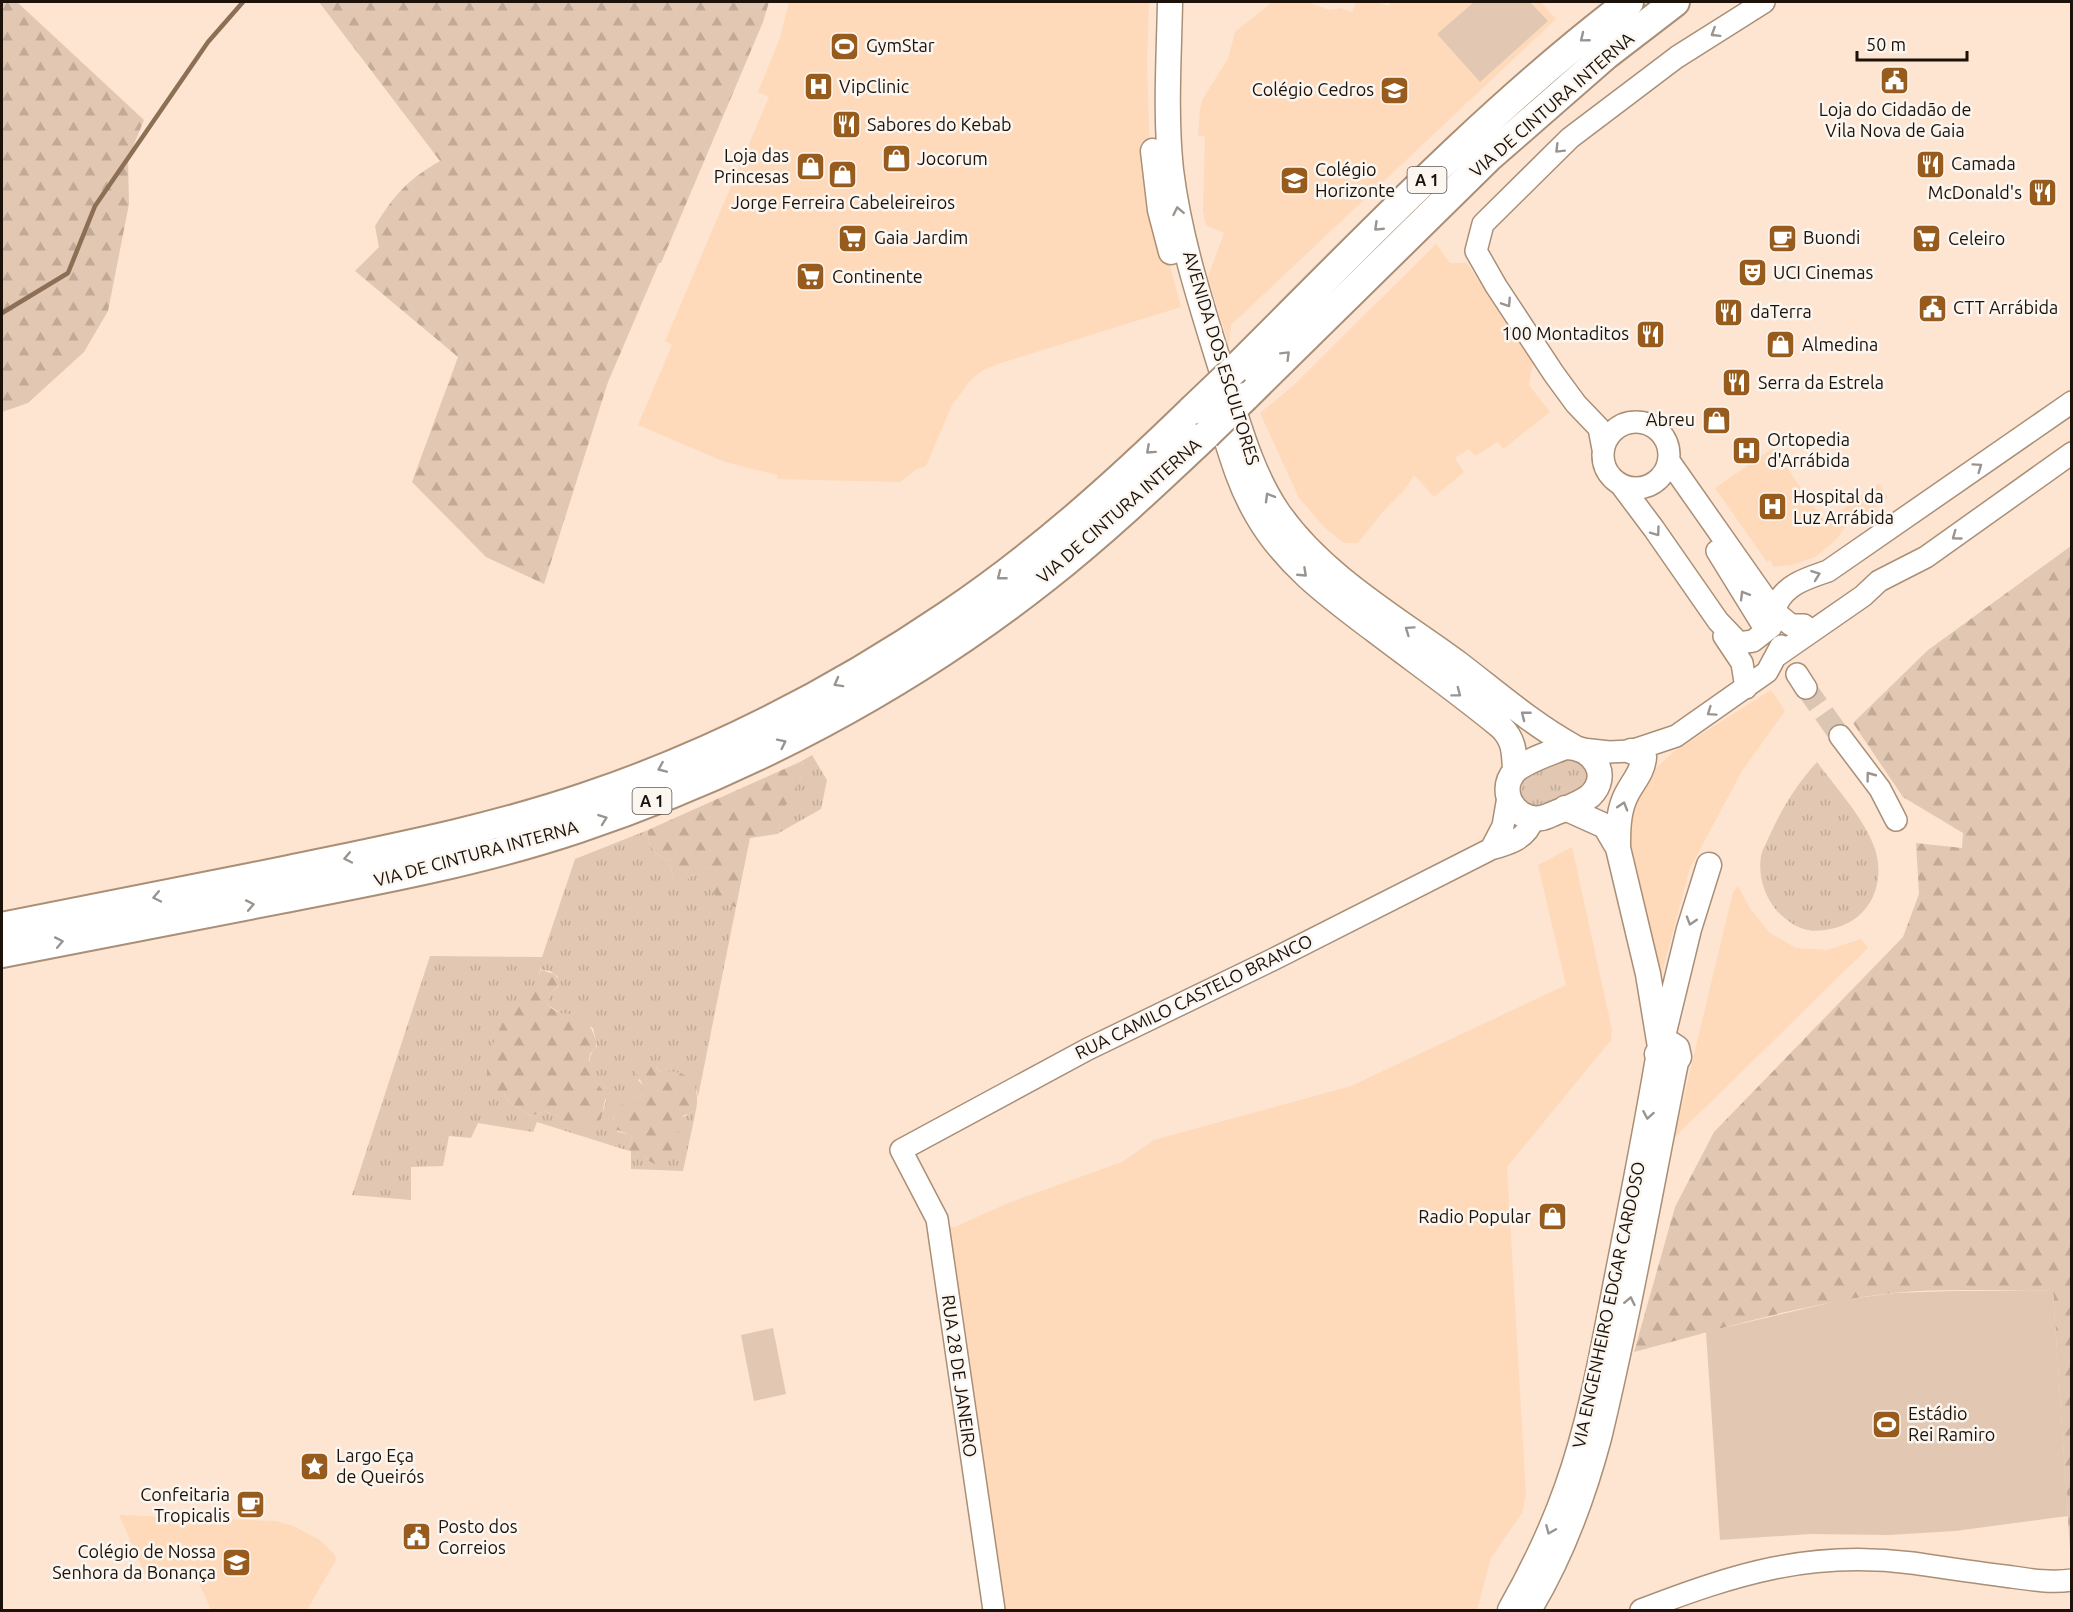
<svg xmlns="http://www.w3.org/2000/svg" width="2073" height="1612" font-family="Ubuntu,sans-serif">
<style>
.built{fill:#fedabb}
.grass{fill:url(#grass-tufts);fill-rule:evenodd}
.forest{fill:url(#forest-firs)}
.pitch{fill:#e2c8b2}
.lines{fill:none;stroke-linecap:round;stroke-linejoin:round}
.stream{stroke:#8d6f55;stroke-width:4.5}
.secondary-tunnel{stroke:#dbc5b3;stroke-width:21;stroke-dasharray:21 10;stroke-linecap:butt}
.secondary-casing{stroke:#aa8f77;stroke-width:24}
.primary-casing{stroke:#aa8f77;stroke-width:27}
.highway-casing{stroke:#aa8f77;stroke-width:32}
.secondary{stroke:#fff;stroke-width:21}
.primary{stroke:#fff;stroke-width:24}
.highway{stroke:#fff;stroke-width:28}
.highway-bridge-casing{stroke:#aa8f77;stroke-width:32;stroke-linecap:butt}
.highway-bridge{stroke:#fff;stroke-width:28}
.oneway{stroke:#999490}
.labels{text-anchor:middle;stroke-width:5;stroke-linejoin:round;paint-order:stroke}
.shield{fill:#fcf6f1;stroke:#5f564f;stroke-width:1.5}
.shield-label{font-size:16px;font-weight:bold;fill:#1c1209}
.poi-label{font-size:18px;fill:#1c1209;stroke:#fcf6f1;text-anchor:start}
.street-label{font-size:18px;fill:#1c1209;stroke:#fcf6f1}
</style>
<defs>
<pattern id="grass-tufts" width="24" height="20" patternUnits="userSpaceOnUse" patternTransform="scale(1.5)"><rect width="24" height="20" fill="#e2c8b2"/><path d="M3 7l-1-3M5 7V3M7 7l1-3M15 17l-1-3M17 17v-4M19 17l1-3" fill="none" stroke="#c1ab98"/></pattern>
<pattern id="forest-firs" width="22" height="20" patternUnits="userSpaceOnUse" patternTransform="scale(1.5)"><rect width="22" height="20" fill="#e2c8b2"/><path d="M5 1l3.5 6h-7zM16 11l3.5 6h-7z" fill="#c1ab98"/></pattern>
</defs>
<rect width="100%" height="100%" fill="#fde5d1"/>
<path class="built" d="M789 2H1149L1147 63 1150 160 1167 255 1181 307 1001 363 983 370 970 381 952 405 926 466 917 469 900 482 777 479V475L725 462 638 425 672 345 665 341 769 97 758 92 780 38Z
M1272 2H1307L1330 10 1341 8 1352 12 1356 2H1376L1389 6 1391 2H1541L1556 19 1231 325 1229 346 1208 277 1224 233 1206 225 1203 211 1205 137 1198 135 1200 109 1202 100 1228 59 1235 32Z
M1436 244 1450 263H1467L1533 363 1529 385 1550 412 1503 449 1498 442 1475 456 1469 449 1455 458 1464 472 1434 497 1414 475 1405 489 1385 509 1358 543H1344L1325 528 1299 498 1260 413 1294 385Z
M1750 439 1758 451 1742 462 1734 450Z
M1773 448 1825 522 1879 484 1888 498 1842 530V532L1835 541 1815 557 1792 565 1774 567 1770 560 1767 562 1715 488Z
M1771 690 1785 711 1742 771 1690 868 1661 977 1629 845 1631 814 1640 791 1650 774 1673 752Z
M1572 847 1612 1030 1611 1040 1507 1167 1526 1495 1522 1513 1491 1558 1477 1610H1000L948 1227H955L1008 1203 1122 1162 1154 1140 1351 1086 1566 985 1538 865Z
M1738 886 1750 908 1770 933 1796 948 1827 950 1861 939 1868 948 1674 1138 1733 892Z
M119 1515 276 1521 293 1526 320 1540 335 1555 336 1560 307 1610H211L191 1565 148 1581Z"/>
<path class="grass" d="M812 755 827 780 821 809 777 834 780 823V813C787 799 808 779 802 761Z
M1572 755 1590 771 1586 789 1537 809C1521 802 1513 791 1523 774Z
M1817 762C1836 788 1865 819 1875 849 1886 884 1870 919 1835 928 1827 930 1815 932 1808 930 1796 928 1785 919 1777 911 1764 896 1758 875 1761 856 1762 850 1766 844 1768 839 1781 810 1796 785 1817 762Z
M648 830C647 846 654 854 668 860L673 876H692C698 866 709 867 719 871L729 906 736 907 698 1097 697 1091 662 1072 656 1067 638 1080 643 1085V1094C629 1103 621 1101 613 1118L618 1132 629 1134 632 1138 626 1150 537 1122 533 1132 478 1123 471 1138 449 1136 443 1166 411 1167V1200L352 1195 430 956 542 957 575 859ZM541 967V970L550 971 558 977V986L548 996 547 1004C552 1009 557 1010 562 1014H569L593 1028 597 1046C581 1064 597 1064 596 1081L603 1091 606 1101 603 1111 582 1125H576L545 1111 531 1116 510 1103 504 1094 534 988 538 982Z
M696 1110 683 1171 631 1169V1156H644L649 1161 679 1119Z"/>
<path class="forest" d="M2 2H17L144 120 128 159 129 204 108 311 84 352 28 403 2 412Z
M319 2H769L763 22 661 263H659L608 382 544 584 486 557 412 482 458 357 355 271 379 247 375 226C395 194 407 180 440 161Z
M2071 546V1564L2053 1291C2000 1291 1946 1288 1893 1293 1805 1303 1719 1329 1634 1352L1675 1207 1714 1132 1903 937 1919 894 1916 843 1962 848 1963 833 1903 797 1853 723 1928 650Z
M802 761 804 771 794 794 780 813V823L777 834 750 838 736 907C724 906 712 899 713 885 714 878 718 877 718 871 691 862 697 881 679 882L673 876 668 860C654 854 647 846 648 830Z
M541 970 554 974 560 981C556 991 549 991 547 1004 564 1024 583 1001 595 1038 598 1046 596 1048 590 1054L589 1060 596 1070V1081L606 1095 601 1119 591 1128 582 1125 569 1127C560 1121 555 1115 545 1111L531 1116 510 1103 504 1094 494 1092 487 1083C485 1056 499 1023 516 1004 527 990 536 989 541 970Z
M644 1063 652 1064 662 1072C689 1069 701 1084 696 1110L689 1114 684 1115 676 1126 680 1139C674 1150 666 1158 655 1164L649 1161 644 1156H631V1151L626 1150 632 1138C627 1131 619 1133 613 1127 612 1103 627 1104 643 1094V1085L636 1073 638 1067Z"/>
<path class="pitch" d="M1474 2H1530L1548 21 1480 82 1437 34Z
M1953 1291H2053L2068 1516 1955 1531 1889 1535 1810 1534 1720 1540 1706 1332 1841 1300 1895 1293Z
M773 1328 786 1394 754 1401 741 1335Z"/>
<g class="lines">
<path class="stream" d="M2 313 68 273 95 206 208 42 243 2"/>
<path class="secondary-tunnel" d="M1806 688 1840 736"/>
<defs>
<path id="secondary" d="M1603 455a33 33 0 1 1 66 0a33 33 0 1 1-66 0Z
M1603 449 1599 428 1576 404 1554 374 1496 286 1476 251 1483 224 1570 138 1677 57 1764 2
M1669 461 1775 612 1791 625H1804
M1621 485 1654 529 1718 621 1739 643 1753 641 1771 627C1775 620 1774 612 1777 604 1786 584 1808 578 1828 571L2072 402
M1717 551 1762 624
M1724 636 1742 663 1746 688
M1775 657 1863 596 1879 581 1926 557 2072 453
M1797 674 1806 688
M1840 736 1880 789 1896 820
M1582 749 1609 752 1631 751 1676 736 1767 672 1781 646
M1491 849 1503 826 1508 797
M994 1610 937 1219 901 1150 1088 1049 1274 959 1491 849C1509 844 1527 839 1533 819
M1641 1610C1735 1574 1810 1550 1912 1563 1946 1568 1979 1573 2012 1577 2032 1580 2052 1583 2072 1580"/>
<path id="primary" d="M1170 2C1169 57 1165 114 1171 170 1180 243 1204 313 1225 382 1239 426 1252 474 1278 512 1322 576 1398 619 1459 664 1497 693 1532 724 1574 747
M1153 151 1160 210 1171 252
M1218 412C1229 447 1238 483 1257 515 1285 564 1329 596 1374 630 1416 662 1460 693 1501 727 1515 741 1514 753 1515 771
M1565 747C1593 746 1612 775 1590 796 1579 805 1561 810 1548 816 1521 828 1494 794 1515 771 1525 761 1551 753 1565 747Z
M1631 751 1644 757C1643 774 1630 784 1624 800 1618 815 1618 832 1618 848L1648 974 1660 1047
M1565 808 1605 826 1618 848
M1663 1036 1689 929 1709 865
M1510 1610C1532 1571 1552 1530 1567 1487 1590 1422 1602 1354 1615 1287 1630 1211 1645 1135 1658 1058L1657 1054 1663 1044H1671L1677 1048 1679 1057 1676 1062C1651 1187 1629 1313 1599 1438 1583 1498 1561 1557 1529 1610"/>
<path id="highway" d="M1235 369C1362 243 1487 110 1629 2
M1245 397 1488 158 1606 55 1675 2
M2 927C97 909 193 889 289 870 389 849 489 830 586 797 714 754 836 691 948 615 1036 556 1116 484 1192 410
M2 953C96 935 191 916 285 898 384 879 484 860 579 828 746 772 907 687 1045 578 1102 533 1154 484 1206 435"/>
</defs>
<use href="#secondary" class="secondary-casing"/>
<use href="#primary" class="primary-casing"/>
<use href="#highway" class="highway-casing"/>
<use href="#secondary" class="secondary"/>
<use href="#primary" class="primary"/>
<use href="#highway" class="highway"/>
<defs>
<path id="highway-bridge" d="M1192 410 1235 369
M1206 435 1245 397"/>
</defs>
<use href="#highway-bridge" class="highway-bridge-casing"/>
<use href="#highway-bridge" class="highway-bridge"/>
</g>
<defs><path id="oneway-chevron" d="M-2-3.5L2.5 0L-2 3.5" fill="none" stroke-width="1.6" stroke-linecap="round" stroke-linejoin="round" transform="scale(1.5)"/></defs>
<g class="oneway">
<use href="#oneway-chevron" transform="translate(1715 33) rotate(148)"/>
<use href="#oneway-chevron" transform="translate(1584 38) rotate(141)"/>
<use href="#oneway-chevron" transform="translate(1559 149) rotate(135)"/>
<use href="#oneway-chevron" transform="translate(1178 211) rotate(-101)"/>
<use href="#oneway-chevron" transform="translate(1378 227) rotate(136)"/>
<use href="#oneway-chevron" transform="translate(1507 303) rotate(57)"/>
<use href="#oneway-chevron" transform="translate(1286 355) rotate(-45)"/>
<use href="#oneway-chevron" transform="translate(1150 450) rotate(138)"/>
<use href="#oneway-chevron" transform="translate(1978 467) rotate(-35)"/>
<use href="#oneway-chevron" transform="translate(1269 497) rotate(-120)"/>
<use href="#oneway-chevron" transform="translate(1656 532) rotate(54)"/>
<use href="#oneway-chevron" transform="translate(1956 536) rotate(144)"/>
<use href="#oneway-chevron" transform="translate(1303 573) rotate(43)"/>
<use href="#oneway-chevron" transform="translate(1816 575) rotate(-20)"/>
<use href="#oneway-chevron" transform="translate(1001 576) rotate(142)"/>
<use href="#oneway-chevron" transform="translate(1744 595) rotate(-121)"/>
<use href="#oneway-chevron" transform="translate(1409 630) rotate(-145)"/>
<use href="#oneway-chevron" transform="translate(838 683) rotate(151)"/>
<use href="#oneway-chevron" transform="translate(1457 693) rotate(37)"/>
<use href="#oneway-chevron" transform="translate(1711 712) rotate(145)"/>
<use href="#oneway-chevron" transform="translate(1525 715) rotate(-142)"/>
<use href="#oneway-chevron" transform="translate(782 743) rotate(-26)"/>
<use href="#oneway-chevron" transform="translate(662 768) rotate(157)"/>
<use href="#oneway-chevron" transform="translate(1870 776) rotate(-127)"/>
<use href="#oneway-chevron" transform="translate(1623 806) rotate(-73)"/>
<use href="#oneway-chevron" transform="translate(603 819) rotate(-20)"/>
<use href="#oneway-chevron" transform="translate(348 858) rotate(168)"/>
<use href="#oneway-chevron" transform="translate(157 897) rotate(168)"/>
<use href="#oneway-chevron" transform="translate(250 905) rotate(-11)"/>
<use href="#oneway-chevron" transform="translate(1691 921) rotate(107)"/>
<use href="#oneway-chevron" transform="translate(59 942) rotate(-11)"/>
<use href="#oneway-chevron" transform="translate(1648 1115) rotate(100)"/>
<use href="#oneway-chevron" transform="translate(1630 1301) rotate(-78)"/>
<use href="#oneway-chevron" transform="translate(1550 1530) rotate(113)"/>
</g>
<defs>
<symbol id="stadium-square" viewBox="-11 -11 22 22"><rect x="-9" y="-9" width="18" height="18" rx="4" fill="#975c1d" stroke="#fcf6f1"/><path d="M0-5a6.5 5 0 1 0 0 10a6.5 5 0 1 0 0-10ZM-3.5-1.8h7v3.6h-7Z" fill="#fff"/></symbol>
<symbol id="civic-square" viewBox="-11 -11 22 22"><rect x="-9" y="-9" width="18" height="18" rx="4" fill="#975c1d" stroke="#fcf6f1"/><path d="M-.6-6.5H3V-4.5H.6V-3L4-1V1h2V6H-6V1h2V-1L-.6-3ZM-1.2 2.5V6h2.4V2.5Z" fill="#fff"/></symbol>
<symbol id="hospital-square" viewBox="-11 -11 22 22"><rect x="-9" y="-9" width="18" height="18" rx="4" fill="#975c1d" stroke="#fcf6f1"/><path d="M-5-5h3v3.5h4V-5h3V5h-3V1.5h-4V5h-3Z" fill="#fff"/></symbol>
<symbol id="school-square" viewBox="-11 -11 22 22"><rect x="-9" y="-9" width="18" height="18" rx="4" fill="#975c1d" stroke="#fcf6f1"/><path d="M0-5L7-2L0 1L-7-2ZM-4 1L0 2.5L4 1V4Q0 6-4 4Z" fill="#fff"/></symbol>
<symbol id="restaurant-square" viewBox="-11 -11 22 22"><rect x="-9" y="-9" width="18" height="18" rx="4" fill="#975c1d" stroke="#fcf6f1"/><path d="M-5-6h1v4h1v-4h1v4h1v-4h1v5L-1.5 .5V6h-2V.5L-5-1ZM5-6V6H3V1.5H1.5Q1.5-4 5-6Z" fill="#fff"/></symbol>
<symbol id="shop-square" viewBox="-11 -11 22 22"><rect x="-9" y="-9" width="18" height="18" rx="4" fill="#975c1d" stroke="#fcf6f1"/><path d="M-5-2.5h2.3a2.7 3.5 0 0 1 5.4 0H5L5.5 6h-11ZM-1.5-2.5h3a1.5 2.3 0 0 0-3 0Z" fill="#fff"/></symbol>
<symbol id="supermarket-square" viewBox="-11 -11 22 22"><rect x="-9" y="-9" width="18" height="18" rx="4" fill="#975c1d" stroke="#fcf6f1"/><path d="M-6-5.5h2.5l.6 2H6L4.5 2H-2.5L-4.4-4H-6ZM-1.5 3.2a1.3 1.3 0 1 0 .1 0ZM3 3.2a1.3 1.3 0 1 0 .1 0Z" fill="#fff"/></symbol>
<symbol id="cafe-square" viewBox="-11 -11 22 22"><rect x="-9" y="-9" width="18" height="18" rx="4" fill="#975c1d" stroke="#fcf6f1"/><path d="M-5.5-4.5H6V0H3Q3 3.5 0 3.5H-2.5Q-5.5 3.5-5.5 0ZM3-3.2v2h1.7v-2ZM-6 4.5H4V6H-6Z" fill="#fff"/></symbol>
<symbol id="theatre-square" viewBox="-11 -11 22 22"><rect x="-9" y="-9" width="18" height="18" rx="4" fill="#975c1d" stroke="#fcf6f1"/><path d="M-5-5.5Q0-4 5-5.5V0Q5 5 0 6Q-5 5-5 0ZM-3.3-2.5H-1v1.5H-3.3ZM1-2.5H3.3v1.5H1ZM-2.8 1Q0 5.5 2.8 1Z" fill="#fff"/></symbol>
<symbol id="sight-square" viewBox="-11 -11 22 22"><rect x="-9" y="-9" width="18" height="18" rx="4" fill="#975c1d" stroke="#fcf6f1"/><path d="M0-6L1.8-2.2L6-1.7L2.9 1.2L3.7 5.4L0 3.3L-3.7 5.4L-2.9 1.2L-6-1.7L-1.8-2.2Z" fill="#fff"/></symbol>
</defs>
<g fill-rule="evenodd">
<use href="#stadium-square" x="828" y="30" width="33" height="33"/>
<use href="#civic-square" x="1878" y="64" width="33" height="33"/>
<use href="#hospital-square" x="802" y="70" width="33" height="33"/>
<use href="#school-square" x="1378" y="74" width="33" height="33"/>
<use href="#restaurant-square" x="830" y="108" width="33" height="33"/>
<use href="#shop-square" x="880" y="142" width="33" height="33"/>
<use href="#restaurant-square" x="1914" y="148" width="33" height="33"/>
<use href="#shop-square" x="794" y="150" width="33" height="33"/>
<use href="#shop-square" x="826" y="158" width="33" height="33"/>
<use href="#school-square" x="1278" y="164" width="33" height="33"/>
<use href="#restaurant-square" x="2026" y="176" width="33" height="33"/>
<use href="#supermarket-square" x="836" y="222" width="33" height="33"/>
<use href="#cafe-square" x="1766" y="222" width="33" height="33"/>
<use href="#supermarket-square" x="1910" y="222" width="33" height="33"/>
<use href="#theatre-square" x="1736" y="256" width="33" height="33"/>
<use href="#supermarket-square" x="794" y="260" width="33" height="33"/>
<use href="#civic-square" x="1916" y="292" width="33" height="33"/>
<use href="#restaurant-square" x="1712" y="296" width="33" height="33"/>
<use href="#restaurant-square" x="1634" y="318" width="33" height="33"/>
<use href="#shop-square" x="1764" y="328" width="33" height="33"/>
<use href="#restaurant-square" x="1720" y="366" width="33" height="33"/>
<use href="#shop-square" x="1700" y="404" width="33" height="33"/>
<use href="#hospital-square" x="1730" y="434" width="33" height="33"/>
<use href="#hospital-square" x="1756" y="490" width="33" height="33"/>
<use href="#shop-square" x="1536" y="1200" width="33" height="33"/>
<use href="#stadium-square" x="1870" y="1408" width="33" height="33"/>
<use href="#sight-square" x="298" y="1450" width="33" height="33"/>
<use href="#cafe-square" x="234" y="1488" width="33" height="33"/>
<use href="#civic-square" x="400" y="1520" width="33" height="33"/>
<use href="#school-square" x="220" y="1546" width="33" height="33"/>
</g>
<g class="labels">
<g class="shield">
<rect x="1407.5" y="167" width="39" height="26" rx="4.5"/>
<rect x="632.5" y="788" width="39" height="26" rx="4.5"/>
</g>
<g class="shield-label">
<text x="1427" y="186">A 1</text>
<text x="652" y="807">A 1</text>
</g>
<g class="poi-label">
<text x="866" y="52">GymStar</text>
<text x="839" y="93">VipClinic</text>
<text x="1374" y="96" text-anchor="end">Colégio Cedros</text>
<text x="1895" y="116" text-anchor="middle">Loja do Cidadão de<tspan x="1895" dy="21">Vila Nova de Gaia</tspan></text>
<text x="867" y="131">Sabores do Kebab</text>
<text x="789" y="162" text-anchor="end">Loja das<tspan x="789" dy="21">Princesas</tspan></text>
<text x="917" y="165">Jocorum</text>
<text x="1951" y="170">Camada</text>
<text x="1315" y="176">Colégio<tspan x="1315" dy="21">Horizonte</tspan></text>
<text x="2022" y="199" text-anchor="end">McDonald's</text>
<text x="843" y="209" text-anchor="middle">Jorge Ferreira Cabeleireiros</text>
<text x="874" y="244">Gaia Jardim</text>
<text x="1803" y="244">Buondi</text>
<text x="1948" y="245">Celeiro</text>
<text x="1773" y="279">UCI Cinemas</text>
<text x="832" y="283">Continente</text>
<text x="1953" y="314">CTT Arrábida</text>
<text x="1750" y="318">daTerra</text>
<text x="1629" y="340" text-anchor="end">100 Montaditos</text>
<text x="1802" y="351">Almedina</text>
<text x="1758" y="389">Serra da Estrela</text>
<text x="1695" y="426" text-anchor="end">Abreu</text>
<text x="1767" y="446">Ortopedia<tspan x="1767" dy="21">d'Arrábida</tspan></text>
<text x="1793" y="503">Hospital da<tspan x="1793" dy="21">Luz Arrábida</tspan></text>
<text x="1531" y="1223" text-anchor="end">Radio Popular</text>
<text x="1908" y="1420">Estádio<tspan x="1908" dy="21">Rei Ramiro</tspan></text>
<text x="336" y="1462">Largo Eça<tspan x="336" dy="21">de Queirós</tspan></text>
<text x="230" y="1501" text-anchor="end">Confeitaria<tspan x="230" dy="21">Tropicalis</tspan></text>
<text x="438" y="1533">Posto dos<tspan x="438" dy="21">Correios</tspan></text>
<text x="216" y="1558" text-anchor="end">Colégio de Nossa<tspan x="216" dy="21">Senhora da Bonança</tspan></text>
</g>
<g class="street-label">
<text transform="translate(1552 105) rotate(-41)" y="6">VIA DE CINTURA INTERNA</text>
<text transform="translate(1221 358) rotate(73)" y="6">AVENIDA DOS ESCULTORES</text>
<text transform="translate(1119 511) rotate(-41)" y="6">VIA DE CINTURA INTERNA</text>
<text transform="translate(476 854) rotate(-15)" y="6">VIA DE CINTURA INTERNA</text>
<text transform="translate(1194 997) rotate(-26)" y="6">RUA CAMILO CASTELO BRANCO</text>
<text transform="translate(1609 1305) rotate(-78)" y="6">VIA ENGENHEIRO EDGAR CARDOSO</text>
<text transform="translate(959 1376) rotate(82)" y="6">RUA 28 DE JANEIRO</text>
</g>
</g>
<rect width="2073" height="1612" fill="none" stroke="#1c1209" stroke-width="6"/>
<path d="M1857 51v9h110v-9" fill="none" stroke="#1c1209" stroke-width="3"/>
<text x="1866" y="51" font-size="18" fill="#1c1209" stroke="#fcf6f1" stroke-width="4.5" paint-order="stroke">50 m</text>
</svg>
